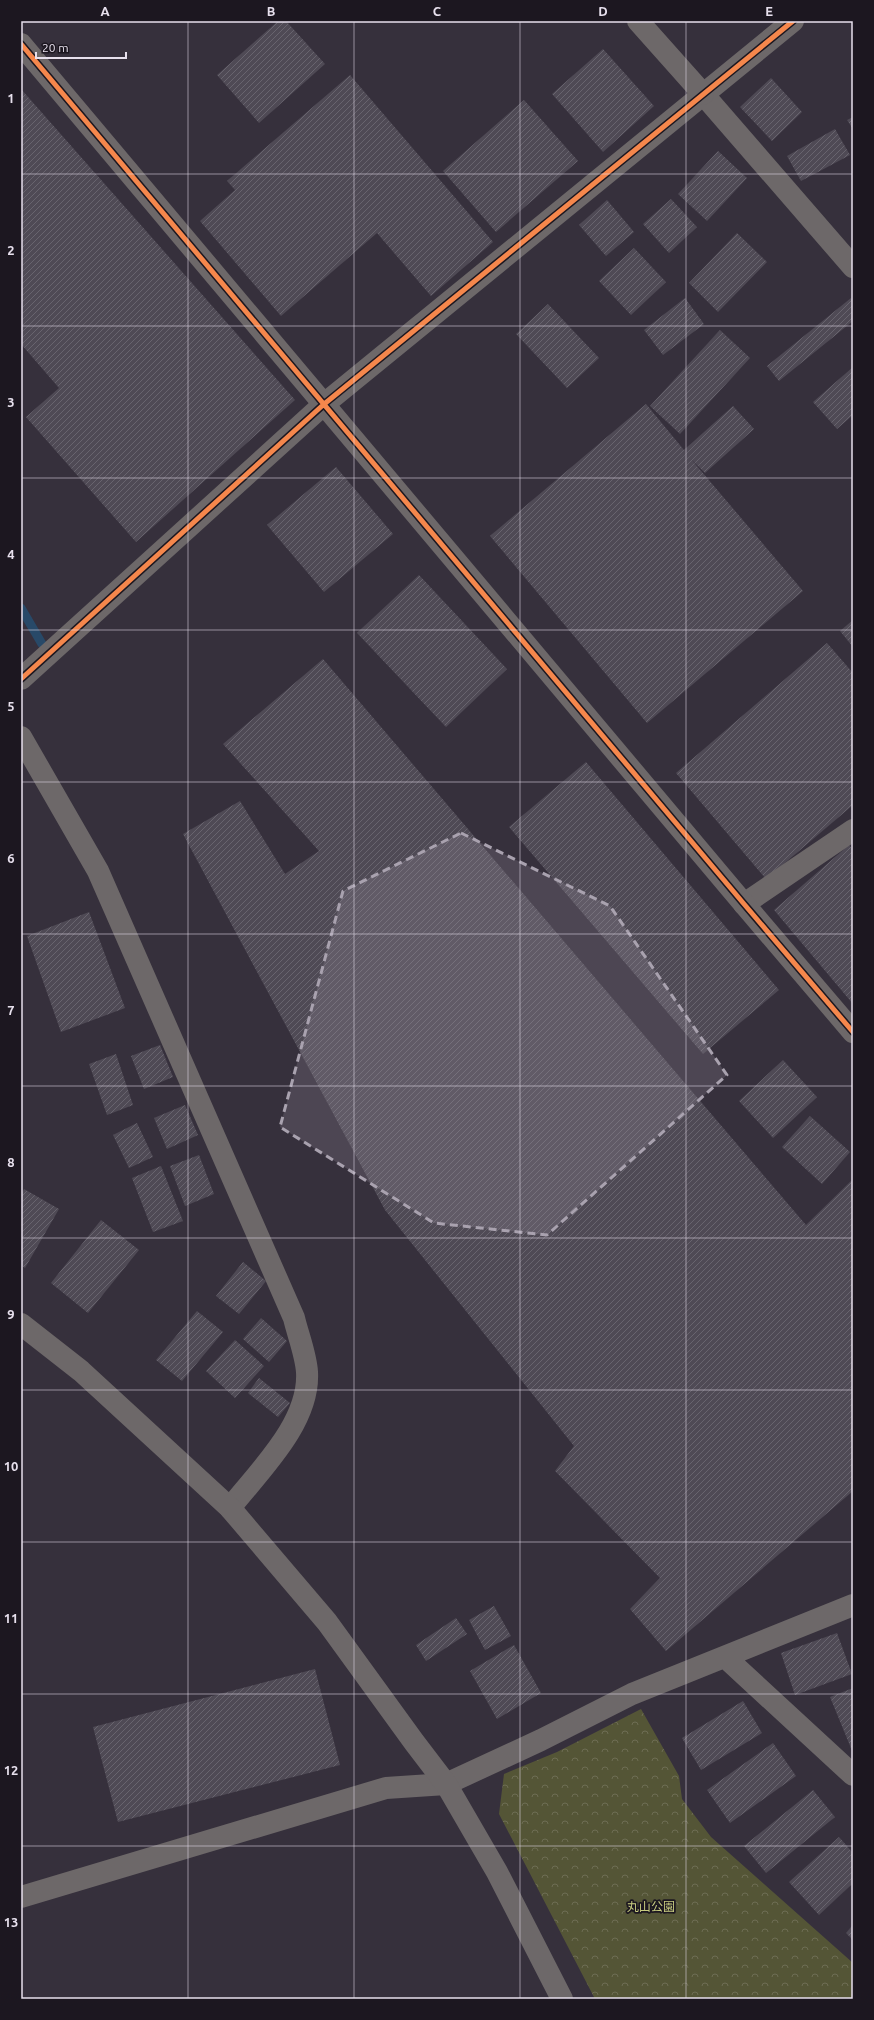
<svg xmlns="http://www.w3.org/2000/svg" width="874" height="2020" font-family="Ubuntu,'Noto Sans JP',sans-serif">
<style>
.park{fill:url(#park-crowns)}
.lines{fill:none;stroke-linecap:round;stroke-linejoin:round}
.stream{stroke:#284968;stroke-width:9}
.building{fill:url(#building-hatch)}
.minor{stroke:#6d6869;stroke-width:22}
.tertiary{stroke:#6d6869;stroke-width:22}
.cycleway-casing{stroke:#1c1720;stroke-width:8}
.cycleway{stroke:#f5874c;stroke-width:5}
.marked{fill:#a9a2af;fill-opacity:0.2;stroke:#a9a2af;stroke-width:3;stroke-dasharray:8 5;stroke-linejoin:round}
.grid{fill:none;stroke:#e7e0ed;stroke-width:1;stroke-opacity:0.55}
.labels{text-anchor:middle;stroke-width:3.5;stroke-linejoin:round;paint-order:stroke}
.park-label{font-size:12px;fill:#c9cd80;stroke:#1c1720}
.neatline{fill:none;stroke:#e7e0ed;stroke-width:1.5}
.grid-label{font-size:13px;text-anchor:middle;font-weight:bold;fill:#e7e0ed}
</style>
<defs>
<pattern id="park-crowns" width="20" height="18" patternUnits="userSpaceOnUse"><rect width="20" height="18" fill="#545536"/><path d="M2 6a3 3 0 1 1 6 0M12 15a3 3 0 1 1 6 0" fill="none" stroke="#6d6d53"/></pattern>
<pattern id="building-hatch" width="6" height="6" patternUnits="userSpaceOnUse"><rect width="6" height="6" fill="#4f4a55"/><path d="M-1 1l2-2M0 6l6-6M5 7l2-2" fill="none" stroke="#68646e"/></pattern>
</defs>
<rect width="100%" height="100%" fill="#36303c"/>
<path class="park" d="M641 1709 679 1776 682 1799 711 1837 853 1963V1999H595L499 1814 504 1774 557 1752Z"/>
<g class="lines">
<path class="stream" d="M21 608 42 644"/>
</g>
<path class="building" d="M278 21H286L325 64 259 123 217 75Z
M603 49 654 106 603 152 552 94Z
M350 75 493 242 431 296 377 233 281 316 200 221 235 190 227 181Z
M771 78 802 112 772 141 740 107Z
M21 89 295 400 136 542 26 417 59 388 21 344Z
M524 100 578 161 496 232 443 171Z
M853 117V129L847 120Z
M835 129 850 155 801 181 787 156Z
M718 151 747 178 707 221 678 194Z
M671 199 697 227 669 253 643 224Z
M607 200 634 232 606 256 579 225Z
M737 233 767 262 718 312 689 283Z
M634 248 666 282 631 315 599 281Z
M685 298 704 324 663 355 644 330Z
M851 298 853 301V321L779 381 767 366Z
M548 304 599 358 567 388 516 334Z
M720 330 750 358 680 434 650 406Z
M853 367V415L837 429 813 402Z
M646 404 684 450 733 406 754 429 705 473 691 459 803 591 647 723 490 536Z
M336 467 393 534 324 592 267 525Z
M419 575 507 669 446 727 357 633Z
M853 620V647L840 631Z
M827 643 853 673V805L766 879 676 773Z
M323 659 806 1225 853 1179V1491L666 1651 630 1609 660 1578 555 1471 574 1446 385 1210 183 834 240 801 285 874 319 851 223 744Z
M586 762 779 990 703 1054 509 827Z
M849 845 853 850V1004L774 910Z
M89 912 125 1008 61 1032 27 936Z
M160 1045 173 1077 144 1089 131 1056Z
M116 1054 133 1105 107 1115 89 1064Z
M783 1060 817 1097 773 1138 739 1101Z
M185 1105 198 1135 167 1149 154 1118Z
M810 1116 850 1152 822 1184 782 1147Z
M137 1123 153 1157 129 1168 113 1135Z
M199 1155 214 1194 185 1206 170 1166Z
M161 1166 183 1221 153 1232 132 1178Z
M24 1189 59 1209 25 1268 21 1265V1194Z
M101 1220 139 1250 88 1313 51 1283Z
M243 1262 266 1281 239 1314 216 1296Z
M197 1311 223 1332 182 1381 156 1360Z
M261 1318 287 1341 269 1362 243 1339Z
M235 1340 264 1366 235 1398 206 1371Z
M259 1378 290 1403 278 1417 248 1393Z
M494 1606 511 1636 485 1650 469 1620Z
M456 1618 467 1634 426 1661 416 1645Z
M837 1633 852 1674 795 1695 781 1653Z
M514 1645 541 1693 497 1719 470 1671Z
M315 1669 340 1765 118 1822 93 1727Z
M853 1688V1753L830 1697Z
M743 1701 762 1733 701 1770 682 1738Z
M773 1743 796 1776 730 1823 707 1790Z
M813 1790 835 1817 766 1873 744 1846Z
M839 1837 853 1853V1883L819 1915 789 1882Z
M853 1925V1940L846 1933Z"/>
<g class="lines">
<path class="minor" d="M703 94 853 267
M21 679 323 405 793 21
M21 737 98 871 294 1318C298 1335 306 1355 307 1372 310 1423 259 1471 230 1508
M744 904 853 830
M725 1657 853 1775
M21 1897 386 1788 446 1784 541 1740 632 1694 853 1605"/>
<path class="tertiary" d="M638 21 703 94
M21 44 744 904 853 1032
M21 1324 81 1371 230 1508 327 1622 414 1742 446 1784 497 1872 562 1999"/>
<defs>
<path id="cycleway" d="M21 44 744 904 853 1032
M21 679 323 405 793 21"/>
</defs>
<use href="#cycleway" class="cycleway-casing"/>
<use href="#cycleway" class="cycleway"/>
</g>
<path class="marked" d="M461 833 610 906 727 1075 547 1235 434 1223 280 1127 343 891Z"/>
<path class="grid" d="M188 21V1999M354 21V1999M520 21V1999M686 21V1999M21 174H853M21 326H853M21 478H853M21 630H853M21 782H853M21 934H853M21 1086H853M21 1238H853M21 1390H853M21 1542H853M21 1694H853M21 1846H853"/>
<g class="labels">
<g class="park-label">
<text x="651" y="1911">丸山公園</text>
</g>
</g>
<rect width="874" height="2020" fill="none" stroke="#1c1720" stroke-width="44"/>
<path d="M36 52v6h90v-6" fill="none" stroke="#e7e0ed" stroke-width="2"/>
<text x="42" y="52" font-size="12" fill="#e7e0ed" stroke="#1c1720" stroke-width="3" paint-order="stroke">20 m</text>
<rect x="22" y="22" width="830" height="1976" class="neatline"/>
<g class="grid-label">
<text x="105" y="16">A</text>
<text x="271" y="16">B</text>
<text x="437" y="16">C</text>
<text x="603" y="16">D</text>
<text x="769" y="16">E</text>
<text x="11" y="103">1</text>
<text x="11" y="255">2</text>
<text x="11" y="407">3</text>
<text x="11" y="559">4</text>
<text x="11" y="711">5</text>
<text x="11" y="863">6</text>
<text x="11" y="1015">7</text>
<text x="11" y="1167">8</text>
<text x="11" y="1319">9</text>
<text x="11" y="1471">10</text>
<text x="11" y="1623">11</text>
<text x="11" y="1775">12</text>
<text x="11" y="1927">13</text>
</g>
</svg>
